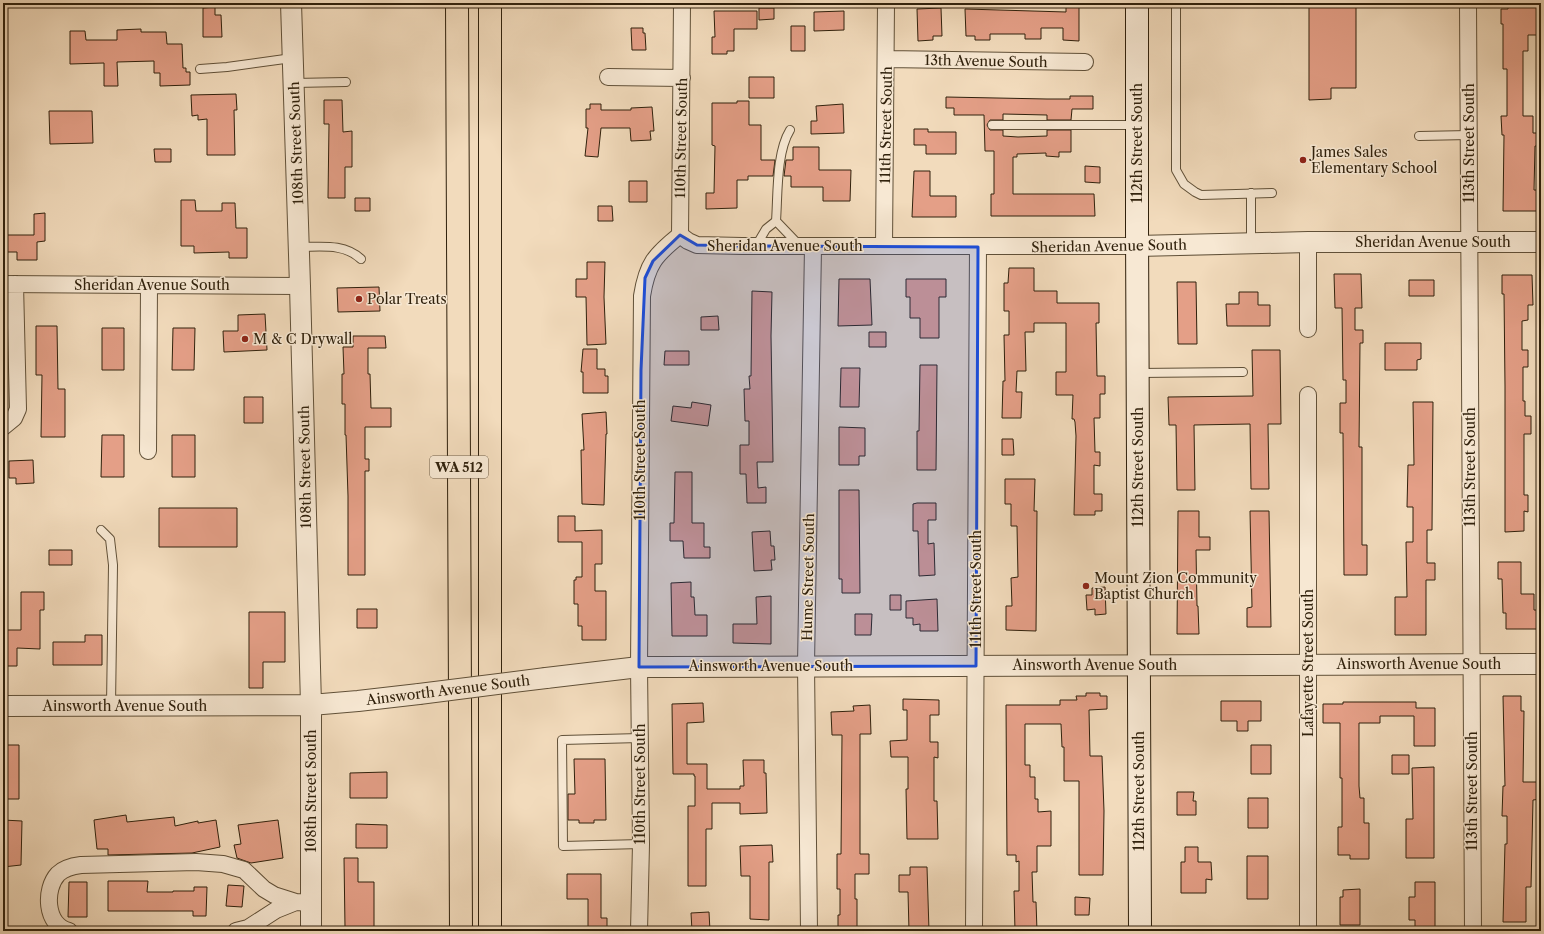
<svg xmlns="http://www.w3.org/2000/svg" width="1544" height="934" font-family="'Libre Caslon Text',serif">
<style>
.building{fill:#e49f87;stroke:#30210c}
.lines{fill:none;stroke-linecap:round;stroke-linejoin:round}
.service-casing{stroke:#605038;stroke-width:10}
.minor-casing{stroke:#605038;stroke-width:18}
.tertiary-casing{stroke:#605038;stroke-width:22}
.secondary-casing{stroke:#30210c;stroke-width:24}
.motorway-casing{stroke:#30210c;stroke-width:24}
.service{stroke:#f7e8d3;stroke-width:8}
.minor{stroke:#f7e8d3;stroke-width:16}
.tertiary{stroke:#f7e8d3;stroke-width:20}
.secondary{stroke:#f7e8d3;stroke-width:22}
.motorway{stroke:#f2dbbc;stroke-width:22}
.tertiary-bridge-casing{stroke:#605038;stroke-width:22;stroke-linecap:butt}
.tertiary-bridge{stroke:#f7e8d3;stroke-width:20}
.marked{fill:#1d4ed8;fill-opacity:0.2;stroke:#1d4ed8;stroke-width:3;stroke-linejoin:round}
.poi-dot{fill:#8f2418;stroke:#f7e8d3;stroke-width:1.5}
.labels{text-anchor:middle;stroke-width:3;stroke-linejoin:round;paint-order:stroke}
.shield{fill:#f7e8d3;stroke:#6c5d48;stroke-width:1}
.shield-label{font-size:13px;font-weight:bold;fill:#30210c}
.street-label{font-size:14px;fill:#30210c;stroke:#f7e8d3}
.poi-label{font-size:14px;fill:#30210c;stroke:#f7e8d3;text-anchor:start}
</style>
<rect width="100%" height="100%" fill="#f2dbbc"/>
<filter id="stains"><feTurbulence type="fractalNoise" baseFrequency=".005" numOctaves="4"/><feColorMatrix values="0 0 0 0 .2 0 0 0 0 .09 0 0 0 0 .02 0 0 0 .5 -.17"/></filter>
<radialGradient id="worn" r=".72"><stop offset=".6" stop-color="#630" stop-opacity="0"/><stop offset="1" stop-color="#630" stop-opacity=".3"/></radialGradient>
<path class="building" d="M1316 3H1356V88H1331V99L1309 100V7H1316Z
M1508 3H1532V6H1540L1541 35H1528V51H1523V116H1533V133H1539V146H1535L1534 190H1541V211H1503L1504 135H1502L1501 116H1507V69H1503V24H1501V9H1508Z
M1066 5 1079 6V41L1063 40V28H1041V39H1025V34H990V40H975V36H966L965 9 1066 12Z
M215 7V15H221L222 37H203V8Z
M759 8H774V19L759 20Z
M941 8 942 36H933V40L918 41 917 9Z
M714 11H757V29H734V51H727V54H712V37H715Z
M844 11V30L814 31V12Z
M791 26H805V51H791Z
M631 28H643V33H645L646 50H632Z
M141 29V32H166L167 44H182L183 68H186V72H190V85L160 86V73H154V61L117 62 118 86H104V63L70 64V31H85L86 40H117V30Z
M749 77H774V98H749Z
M236 94 237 110H234L235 155H207V119L198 120V115L192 116 191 95Z
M1070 96H1093V109H1072L1071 120H1047V115L1003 114V120H990L987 125 990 130H1003V136L1018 137 1047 136V130H1071V152H1059V157L1046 156V153L1017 154V157H1013V194H1094L1095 216H991V194H994V151H985L984 115H954V108H946V97L1047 99H1070Z
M324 100H342L343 132 352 131V167H345V198H328L329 124H324Z
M737 101H749V125H761V160H775L773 176H748V180H737V208L706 209V193H714L715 146 712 145V103H737Z
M590 104H601V110H631V108L652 107 654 131H650L651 140 631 141 630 128H601L598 157 585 156 588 128H586V109H590Z
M843 104 844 133 811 134V121H817L816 106Z
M49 111H92L93 143 50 144Z
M914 129H928V132H956V154H926V145H914Z
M793 147H819V170H851L850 201H823V187H791V176H784L786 160H793Z
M154 149H171V162H155Z
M1085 166 1100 167V183L1085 182Z
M914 171H930V196H956V217H912Z
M629 181H647V202H629Z
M355 198H370V211H355Z
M181 200H195L196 211H222V203H235L236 228H247V258H229V252L194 253V246H181Z
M598 206H612L613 221H598Z
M45 213V241L37 242V260H17V252H3V235H34V214Z
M587 262H605L604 297 606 344 587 345 586 297H576V279H587Z
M1009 268H1034V291H1057V303H1099V323H1096L1097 376H1105V394H1100V418H1094L1095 452H1100V466L1094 465V494H1102V511H1095V515H1074L1076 436 1075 422 1074 419H1072L1073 395H1056V372H1066V323H1034V332H1025L1026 371H1017L1016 392H1022L1021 418H1002L1003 381H1005L1004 335H1009V311H1004V283H1008Z
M1334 274H1361L1362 308H1355V330H1363V343H1360L1359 447H1362V545H1367V575H1344L1343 433H1340V403H1346V380H1343L1342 308H1335Z
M1502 275H1532L1533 305H1528V320L1522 321V350H1528V367H1523V401H1525V416H1531V434H1524V495H1528V512L1524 511V531L1505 532V386L1504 294H1502Z
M839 279H870L872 325 838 326Z
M906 279H946V297H939V338H920V318H910V297H906Z
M1409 280H1434V296H1409Z
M1177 282H1196L1197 344H1178Z
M379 287 380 311 338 312 337 288Z
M752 291 772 292 771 336 773 462H757L758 488 766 487V503H747L746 474H740V445H749V421H745L744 389H750L749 376H751Z
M1239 292H1258V305H1270V326H1227L1226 304H1239Z
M265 314 267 350 224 352 223 331H238V315Z
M718 316 719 330H701V317Z
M36 326H57L58 389H65V437H41L42 375H36Z
M102 328H124V370H102Z
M173 328H195L194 370H172Z
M869 332H886V347H869Z
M353 336H385L386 348H368V374H370L371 408H391V427H365V459H369V471H365V575H348V496L346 435H345V404H342V374H344L343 347H353Z
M1385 343H1421V359L1417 360V370H1385Z
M583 349H597V369H605V376H608V393H583V372H581Z
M1252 350H1280L1281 424H1268L1269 489H1251L1250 424 1194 425 1195 490H1177L1176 425H1169L1168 397 1253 396Z
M665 351H689V365H664Z
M920 365H937L936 470H917V431H919Z
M841 368H860L859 407H840Z
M244 397H263V423H244Z
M692 402 711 405 708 426 671 421 673 406 691 408Z
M1413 402H1433L1432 530H1427V563H1435V580H1426V635H1395V597H1407L1406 542H1413V507H1407L1408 465H1414Z
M606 412 607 434H606L604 505 582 504 581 450H584L582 414Z
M839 427 865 428V456H859V465H839Z
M102 435H124V477H101Z
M172 435H195V477H172Z
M1002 439H1013L1014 455H1002Z
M33 460 34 483 16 484V478H9V461Z
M675 472H692V523H704V547H710V558H684L683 541H670V523H674Z
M1005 479H1035L1034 511H1037L1036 631 1006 630V606H1012L1011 578 1018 577 1017 526H1011V504H1005Z
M839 490H859L860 593H842V579H839Z
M917 503H936V520H928V544L934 543 935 575 919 576 918 531H913V504Z
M159 508H237V547H159Z
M1178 511H1199V537H1210V550H1196L1197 606H1198L1199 634H1177Z
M1250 511H1269L1271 627H1247V608L1252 607Z
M558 516H575V531L602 530V564H595V591H606V640H582V626H578V604H574V580H576V577H582V542H558Z
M770 531 771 546H774L775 560H771L772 570 754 571 752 532Z
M49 550H72V565H49Z
M1498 562H1521V594H1534V610H1540V629H1506V613H1503L1502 579H1498Z
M691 582V597H694L695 615H707V636H672L671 583Z
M1105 587 1106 614 1095 615V609L1087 610 1086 595H1092V588Z
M21 592H44V610H40V649L17 648V666H3V630H21Z
M890 595H901V610H890Z
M771 596V644L733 643V624H757L756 597Z
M937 599 938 631H920V624L913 625V618H906V601Z
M357 609H377V628H357Z
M249 612H285V662H263V688H249Z
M855 614H872L871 635H855Z
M85 635H102V665H53V642H85Z
M1086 693H1100V696H1107V709L1089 710 1090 756H1102L1104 811 1103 875H1079V781H1064V747H1062L1061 724H1025V765H1030V777H1035V799H1038V812L1051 811V846H1037V872H1032L1033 902H1036L1037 931H1015L1014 891H1019V861L1016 862V855H1007L1006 705H1060V700H1077L1076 696H1086Z
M1503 696H1521V711H1524L1523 782H1541V799L1533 800 1531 887H1526V922H1503L1505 844H1507V816H1502L1503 786H1505Z
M903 699 939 700V715H930V742H938V758L934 757V801H937L938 839H907L906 789H908V757H891L890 741 907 740V710H903Z
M1221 701H1261V721H1248V731H1237V721H1221Z
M1343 702H1416V708H1435V746H1414V716H1380V723H1359V786L1360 798H1364V823H1369V859H1350V855H1338V827H1342V778H1340V723H1323V704H1343Z
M703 703 704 722 687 723V764H707V789H740V786H744L743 760H764V773H766L767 813 740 814V803H712V829H706V886H688V806H695V776H694V774H673L672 704Z
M870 705 871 734H860V854H869V874H855V899H857V931H838V915H840V889H837V854H841L842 735H832L831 712 854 711 853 706Z
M3 745H19V799H3Z
M1251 745H1271V774H1251Z
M1392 755H1409V774H1392Z
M574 759H605L606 820H594V823H579V820H568V794H575Z
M1434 767V858H1406V819H1413L1412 768Z
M387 772V798H350V773Z
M1177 792H1194L1193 801H1196V815H1177Z
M1248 798H1268V828H1248Z
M126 815 127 822 174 817 175 826 198 821V823L216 820 220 847 192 853 108 855V849H97L94 820Z
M3 820 22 821 21 865 3 867Z
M278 820 283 858 251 863 237 858 234 845 241 844 238 825Z
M356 824 387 825V848H356Z
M772 845 773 862H769V920L750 919V876H741L740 846Z
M1185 847H1198V862H1211L1212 880 1206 879V893H1181V862H1185Z
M1247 856H1268V899H1247Z
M344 858H358V882H374V927H345Z
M910 867H927L929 931H909L908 892H899V875H910Z
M567 874H601V918H607V931H588V899H567Z
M108 881H148L147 892H173V891H194V887H207L206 916H193V911H108Z
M69 882H87V917H68Z
M1415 882H1435V931H1415V920H1409V897H1415Z
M228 885 244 886 242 907 226 906Z
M1360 889V925H1340V897H1343V890Z
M1075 897 1090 898 1089 915H1075Z
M709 912 710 931H692L691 913Z"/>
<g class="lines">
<defs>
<path id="service" d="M1176 3V170L1184 184 1195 192 1201 195 1272 193
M200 69 227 67 292 58
M294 83 346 82
M992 125H1136
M790 130C776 153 778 194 776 221L799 245
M1419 136 1469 135
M1251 243V193
M756 246 766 229 776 221
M299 247C321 247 344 243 361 259
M1138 373 1243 372
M101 530 110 539 113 565 111 705
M640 738 562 740 563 846 641 844"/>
<path id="minor" d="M1468 3 1473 931
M887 59 1085 62
M608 77 682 78
M680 235 688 241 697 245 742 246H1137
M884 246 886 3
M3 284 300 286
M1308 329V242
M3 427 14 418 18 409 15 284
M148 451 149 285
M69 931C45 925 44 889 58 874 64 868 73 866 81 865L196 862 223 864 244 870 264 889 274 895 296 902 311 903
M236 931 248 928 276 910 296 902
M639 931 641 844 639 667 642 296C647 264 655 255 680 235L682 3
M809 931 806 665 813 247
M974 931 978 247
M1308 931V395"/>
<path id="tertiary" d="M291 3 300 286 311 705V931
M1137 246 1308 242H1541
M546 678 639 667H664L1541 664
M3 706 311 705 358 701 419 694"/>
<path id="secondary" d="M1137 3V228L1140 931"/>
<path id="motorway" d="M457 3 461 931
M490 3V931"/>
</defs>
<use href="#service" class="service-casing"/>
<use href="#minor" class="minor-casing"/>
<use href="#tertiary" class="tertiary-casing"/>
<use href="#secondary" class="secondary-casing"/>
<use href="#motorway" class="motorway-casing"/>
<use href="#service" class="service"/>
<use href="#minor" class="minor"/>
<use href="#tertiary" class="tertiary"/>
<use href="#secondary" class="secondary"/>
<use href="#motorway" class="motorway"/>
<defs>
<path id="tertiary-bridge" d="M419 694 546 678"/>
</defs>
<use href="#tertiary-bridge" class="tertiary-bridge-casing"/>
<use href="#tertiary-bridge" class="tertiary-bridge"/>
</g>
<path class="marked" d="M680 235 697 245 742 246 978 247 976 666 639 667 641 370 645 278 653 261Z"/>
<g class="poi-dot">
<circle cx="1303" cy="160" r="4"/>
<circle cx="359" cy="299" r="4"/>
<circle cx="245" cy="339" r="4"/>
<circle cx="1086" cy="586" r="4"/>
</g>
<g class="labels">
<rect class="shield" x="430" y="456" width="58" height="22" rx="3"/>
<g class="shield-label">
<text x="459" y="472">WA 512</text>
</g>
<g class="street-label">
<text transform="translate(986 61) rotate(1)" y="5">13th Avenue South</text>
<text transform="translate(886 125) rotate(-89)" y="5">111th Street South</text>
<text transform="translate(681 138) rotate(-89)" y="5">110th Street South</text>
<text transform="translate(296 143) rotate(-92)" y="5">108th Street South</text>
<text transform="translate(1137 143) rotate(-90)" y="5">112th Street South</text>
<text transform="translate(1469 143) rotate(-90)" y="5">113th Street South</text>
<text x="1433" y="247">Sheridan Avenue South</text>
<text x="785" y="251">Sheridan Avenue South</text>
<text transform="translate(1109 246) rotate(-1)" y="5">Sheridan Avenue South</text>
<text x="152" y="290">Sheridan Avenue South</text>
<text transform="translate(640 460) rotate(-90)" y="5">110th Street South</text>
<text transform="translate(305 467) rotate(-91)" y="5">108th Street South</text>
<text transform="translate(1138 467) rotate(-90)" y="5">112th Street South</text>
<text transform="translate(1470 467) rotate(-90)" y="5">113th Street South</text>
<text transform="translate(808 577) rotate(-89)" y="5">Hume Street South</text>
<text transform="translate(976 589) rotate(-90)" y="5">111th Street South</text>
<text transform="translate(1308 663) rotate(-90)" y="5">Lafayette Street South</text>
<text x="1419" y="669">Ainsworth Avenue South</text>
<text x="1095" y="670">Ainsworth Avenue South</text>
<text x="771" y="671">Ainsworth Avenue South</text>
<text transform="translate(448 690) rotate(-7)" y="5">Ainsworth Avenue South</text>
<text x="125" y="711">Ainsworth Avenue South</text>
<text transform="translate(640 784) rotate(-90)" y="5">110th Street South</text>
<text transform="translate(311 791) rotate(-90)" y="5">108th Street South</text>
<text transform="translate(1139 791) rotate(-90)" y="5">112th Street South</text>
<text transform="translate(1472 791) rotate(-90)" y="5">113th Street South</text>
</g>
<g class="poi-label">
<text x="1311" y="157">James Sales<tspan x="1311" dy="16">Elementary School</tspan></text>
<text x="367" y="304">Polar Treats</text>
<text x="253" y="344">M &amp; C Drywall</text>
<text x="1094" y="583">Mount Zion Community<tspan x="1094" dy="16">Baptist Church</tspan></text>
</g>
</g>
<rect width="1544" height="934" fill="none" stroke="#f2dbbc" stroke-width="16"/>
<rect x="4" y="4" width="1536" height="926" fill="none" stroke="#30210c" stroke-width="2"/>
<rect x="8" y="8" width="1528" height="918" fill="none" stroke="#30210c"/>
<rect width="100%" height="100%" filter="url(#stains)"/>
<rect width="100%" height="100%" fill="url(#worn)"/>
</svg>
